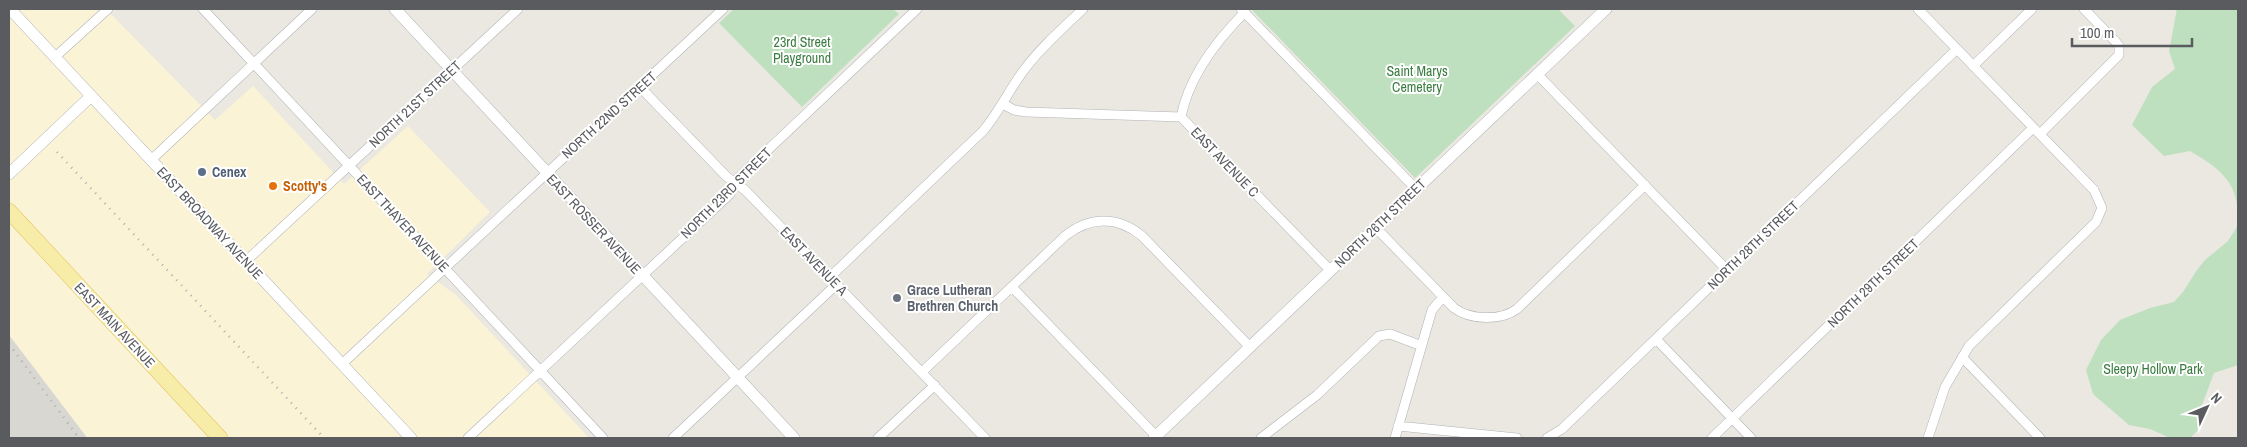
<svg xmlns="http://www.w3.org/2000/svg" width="2247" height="447" font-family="'Archivo Narrow',sans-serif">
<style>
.commercial{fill:#faf3d5}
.industrial{fill:#d9d7d2}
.green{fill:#bee0bf}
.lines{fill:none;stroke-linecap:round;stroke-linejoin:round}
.minor-casing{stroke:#b0b2b7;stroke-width:10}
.tertiary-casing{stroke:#b0b2b7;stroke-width:12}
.primary-casing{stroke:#e3c360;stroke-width:16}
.minor{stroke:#fff;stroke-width:9}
.tertiary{stroke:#fff;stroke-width:11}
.primary{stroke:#f7eda8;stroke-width:15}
.rail{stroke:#afafb0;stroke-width:2.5;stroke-dasharray:1 6;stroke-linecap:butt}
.service-dot{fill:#5c6f8a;stroke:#fff;stroke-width:2}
.food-dot{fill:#e8710a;stroke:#fff;stroke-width:2}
.worship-dot{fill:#6b7280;stroke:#fff;stroke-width:2}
.labels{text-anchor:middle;stroke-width:4;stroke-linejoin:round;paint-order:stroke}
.park-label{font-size:14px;fill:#3b7c40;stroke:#fff}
.street-label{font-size:14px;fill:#595b5f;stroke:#fff}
.service-label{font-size:14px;font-weight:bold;fill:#4e5e75;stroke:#fff;text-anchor:start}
.food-label{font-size:14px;font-weight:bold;fill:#c56008;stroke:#fff;text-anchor:start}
.worship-label{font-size:14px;font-weight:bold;fill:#5b616d;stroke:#fff;text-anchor:start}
</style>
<rect width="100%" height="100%" fill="#eae8e0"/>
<path class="commercial" d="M9 9H106L215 120 253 86 344 184 408 126 490 212 427 274 456 295 589 438H87L9 335Z"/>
<path class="industrial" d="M9 335 85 435 87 438H9Z"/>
<path class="green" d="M734 9H893L899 14 802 107 719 23Z
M1251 9H1558L1575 26 1415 178Z
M2177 9H2238V214C2237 180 2217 167 2190 151L2164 156 2132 125 2152 87 2175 69 2169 51Z
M2238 225V365L2214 373 2202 405 2199 429 2190 438H2170L2150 429 2129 425 2093 394 2086 370 2101 340 2120 320 2150 308 2174 302 2183 292 2197 270 2205 260 2228 241Z"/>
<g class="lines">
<defs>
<path id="minor" d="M203 9 603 438
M1241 9 1416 189
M1918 9 2094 190 2102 208 2096 222 1969 346 1945 387 1928 438
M55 57 108 9
M1973 66 2032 9
M1537 74 1727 270
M640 87 727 177 745 190 985 438
M1003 104 1014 110 1026 112 1181 117 1331 271
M1181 117C1189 76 1216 41 1245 12
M2040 134 2119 55V46L2116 42 2084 9
M151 160 312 9
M1376 228 1454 308C1470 320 1501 321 1517 309L1645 185
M246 261 518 9
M830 277 983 131C999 112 1009 90 1024 70 1041 47 1063 28 1083 9
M1012 287 1156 436
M1656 339 1751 438
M1962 357 2040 438
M342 364 723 9
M922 372 1065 236C1090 216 1118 216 1142 236L1250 347
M1398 426 1517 438
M468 438 730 194 734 182 917 9
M673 438 837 284
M878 438 935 385
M1261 438 1317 395 1379 336 1390 334 1422 346
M1395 438 1432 310 1443 297
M1547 438 1562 429 1957 49
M1712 438 2033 128"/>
<path id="tertiary" d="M10 9 411 438
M395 9 794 438
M9 174 91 96
M1154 438 1606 9"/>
<path id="primary" d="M9 211 220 438"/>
</defs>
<use href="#minor" class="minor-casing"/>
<use href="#tertiary" class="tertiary-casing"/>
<use href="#primary" class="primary-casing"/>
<use href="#minor" class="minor"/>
<use href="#tertiary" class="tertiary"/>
<use href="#primary" class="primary"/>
<path class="rail" d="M57 152 324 438
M9 344 79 438"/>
</g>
<circle class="service-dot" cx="202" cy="172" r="5"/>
<circle class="food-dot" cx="273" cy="186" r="5"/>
<circle class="worship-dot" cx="897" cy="298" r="5"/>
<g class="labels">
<g class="park-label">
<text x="802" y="47">23rd Street<tspan x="802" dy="16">Playground</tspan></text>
<text x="1417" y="76">Saint Marys<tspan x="1417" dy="16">Cemetery</tspan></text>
<text x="2153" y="374">Sleepy Hollow Park</text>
</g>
<g class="street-label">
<text transform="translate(415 104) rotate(-43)" y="5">NORTH 21ST STREET</text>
<text transform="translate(609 115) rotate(-42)" y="5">NORTH 22ND STREET</text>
<text transform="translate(1225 162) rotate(46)" y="5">EAST AVENUE C</text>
<text transform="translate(726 193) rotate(-45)" y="5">NORTH 23RD STREET</text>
<text transform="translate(210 223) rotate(47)" y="5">EAST BROADWAY AVENUE</text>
<text transform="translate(403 223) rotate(47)" y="5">EAST THAYER AVENUE</text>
<text transform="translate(1380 223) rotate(-44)" y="5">NORTH 26TH STREET</text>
<text transform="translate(594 224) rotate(47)" y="5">EAST ROSSER AVENUE</text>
<text transform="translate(1753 245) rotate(-44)" y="5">NORTH 28TH STREET</text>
<text transform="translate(814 261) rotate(46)" y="5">EAST AVENUE A</text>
<text transform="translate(1873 283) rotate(-44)" y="5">NORTH 29TH STREET</text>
<text transform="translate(115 325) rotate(47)" y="5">EAST MAIN AVENUE</text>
</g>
<g class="service-label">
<text x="212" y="177">Cenex</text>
</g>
<g class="food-label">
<text x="283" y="191">Scotty's</text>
</g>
<g class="worship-label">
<text x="907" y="295">Grace Lutheran<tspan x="907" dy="16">Brethren Church</tspan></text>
</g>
</g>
<rect width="2247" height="447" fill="none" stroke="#595b5f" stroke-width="20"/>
<g transform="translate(2207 407) rotate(46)" stroke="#ffffff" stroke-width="4" paint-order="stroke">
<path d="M0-4L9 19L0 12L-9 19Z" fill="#595b5f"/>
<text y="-8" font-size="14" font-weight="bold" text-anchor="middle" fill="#595b5f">N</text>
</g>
<path d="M2072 38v8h120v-8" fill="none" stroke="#595b5f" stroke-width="2.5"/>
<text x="2080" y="38" font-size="15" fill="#595b5f" stroke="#ffffff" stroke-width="4" paint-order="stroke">100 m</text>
</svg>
